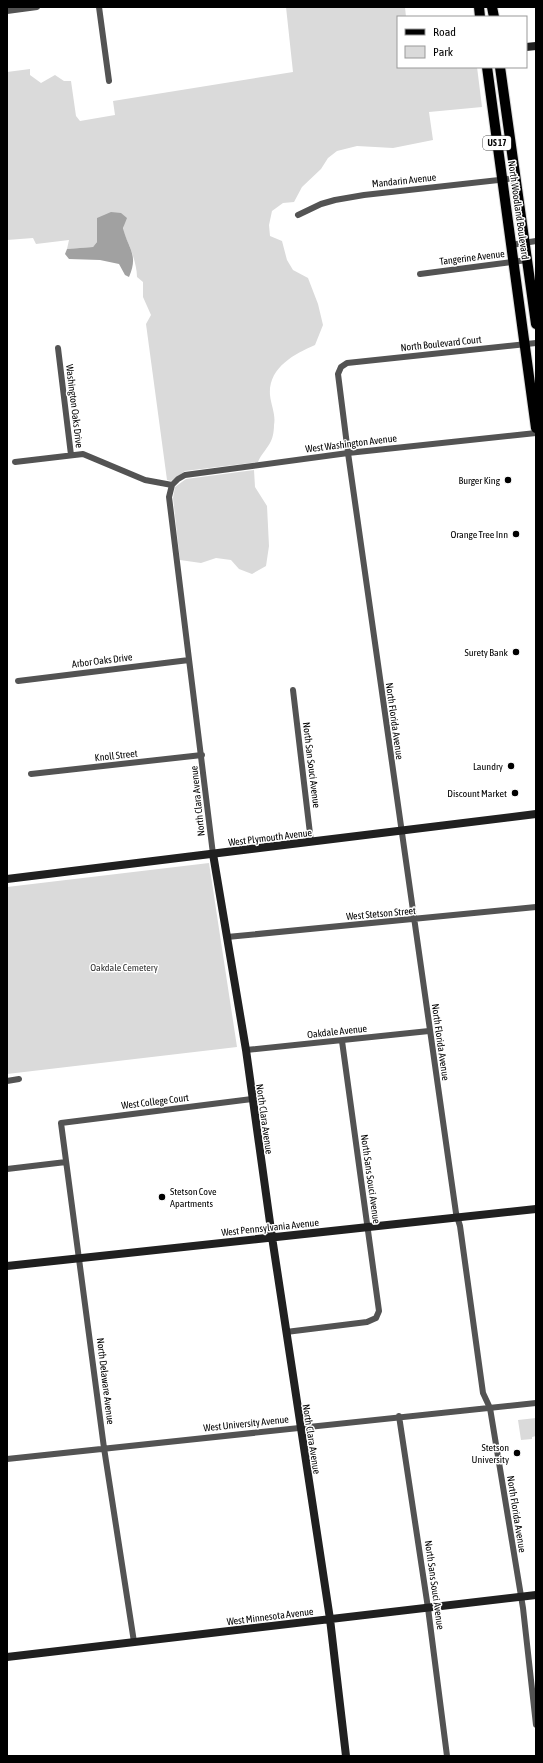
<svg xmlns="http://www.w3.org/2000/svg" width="543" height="1763" font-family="'Asap Condensed',sans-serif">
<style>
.green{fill:#dadada}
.water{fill:#a1a1a1}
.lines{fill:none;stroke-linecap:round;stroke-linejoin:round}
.primary-casing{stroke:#dbdbdb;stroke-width:12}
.street{stroke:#535353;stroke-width:6}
.secondary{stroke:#202020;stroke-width:8}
.primary{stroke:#000;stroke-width:10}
.poi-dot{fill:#000;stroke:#fff;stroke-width:1.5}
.labels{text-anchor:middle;stroke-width:3;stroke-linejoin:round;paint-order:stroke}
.shield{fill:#fff;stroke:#4c4c4c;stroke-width:1}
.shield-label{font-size:9px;font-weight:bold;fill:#000}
.street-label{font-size:10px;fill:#000;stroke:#fff}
.poi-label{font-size:10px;fill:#000;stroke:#fff;text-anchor:end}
.park-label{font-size:10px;fill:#313131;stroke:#fff}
</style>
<rect width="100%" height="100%" fill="#fff"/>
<path class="green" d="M286 7H405L406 17H398V67H477L482 107 429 112 433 140 393 148 357 146 337 151 328 158 321 169 302 187 294 202 283 203 272 211 269 225 270 236 282 241 287 260 293 270 308 278 318 304 323 325 315 345C294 354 268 368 270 395 271 405 276 415 274 425 274 430 273 437 271 441 268 448 261 454 258 462L185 471 171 481 167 480 146 324 151 315 143 297V282L137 277C137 269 134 258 131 250 128 240 121 233 124 223L97 218V242L93 247 67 249 69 240 36 244 33 238 7 240V72L30 69V75L41 83 55 75 64 81H71L76 116 80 121 115 115 113 101 293 72Z
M254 470 255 487 267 506 269 546 266 566 252 574 239 569 231 560 216 558 201 563 180 560 173 498 175 487 186 479Z
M209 863 237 1047 7 1074V887Z
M536 1418V1436L532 1437V1439L521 1440 518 1420Z"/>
<path class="water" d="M111 212 121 213 127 218 123 228C128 249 139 254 129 277L125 275 119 264 100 260 69 259 65 254 67 249 93 247 97 242V218Z"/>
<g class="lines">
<defs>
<path id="primary" d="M479 7 480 17
M492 7 494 17
M487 67 536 428
M500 67 536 324"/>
</defs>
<use href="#primary" class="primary-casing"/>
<path class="street" d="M99 7 109 81
M7 11 37 7
M298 215 321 204 335 200 364 195 516 178
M511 245 536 241
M420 274 527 260
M536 343 347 363 341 367 338 374 348 453 456 1213 460 1226 483 1393 490 1408 523 1608 536 1725
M58 348 71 455
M15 462 83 454 145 480 172 485
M172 485 169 497 213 854
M172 485 178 479 185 475 348 453 536 433
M18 681 189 660
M293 690 311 842
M31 774 202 755
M227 937 536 907
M246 1050 429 1031
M7 1081 19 1079
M7 1169 66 1162
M286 1332 367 1322 376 1318 379 1311 342 1041
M399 1416 428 1608 447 1756
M7 1459 536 1403
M134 1642 104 1448 61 1123 252 1099"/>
<path class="secondary" d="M526 47 536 46
M213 854 246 1050 272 1237 330 1619 346 1756
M7 879 536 814
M7 1266 536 1209
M7 1657 536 1595"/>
<use href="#primary" class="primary"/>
</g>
<g class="poi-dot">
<circle cx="508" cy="480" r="4"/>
<circle cx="516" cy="534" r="4"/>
<circle cx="516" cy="652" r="4"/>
<circle cx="511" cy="766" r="4"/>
<circle cx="515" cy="793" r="4"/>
<circle cx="162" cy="1197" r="4"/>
<circle cx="517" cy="1453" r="4"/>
</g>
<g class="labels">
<rect class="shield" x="483" y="136" width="28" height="14" rx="3"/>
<g class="shield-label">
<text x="497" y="146">US 17</text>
</g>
<g class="street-label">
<text transform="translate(404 180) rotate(-6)" y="4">Mandarin Avenue</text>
<text transform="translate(519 210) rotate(82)" y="4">North Woodland Boulevard</text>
<text transform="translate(472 257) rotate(-7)" y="4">Tangerine Avenue</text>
<text transform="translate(441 343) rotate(-6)" y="4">North Boulevard Court</text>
<text transform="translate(75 406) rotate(83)" y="4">Washington Oaks Drive</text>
<text transform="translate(351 443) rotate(-7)" y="4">West Washington Avenue</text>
<text transform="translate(102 660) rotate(-7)" y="4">Arbor Oaks Drive</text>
<text transform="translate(395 721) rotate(82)" y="4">North Florida Avenue</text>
<text transform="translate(116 755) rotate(-6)" y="4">Knoll Street</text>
<text transform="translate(312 765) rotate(83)" y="4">North San Souci Avenue</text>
<text transform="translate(197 801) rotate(-96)" y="4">North Clara Avenue</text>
<text transform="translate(270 837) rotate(-7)" y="4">West Plymouth Avenue</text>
<text transform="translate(381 913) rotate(-5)" y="4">West Stetson Street</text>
<text transform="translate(337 1031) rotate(-6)" y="4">Oakdale Avenue</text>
<text transform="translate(441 1042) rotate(82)" y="4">North Florida Avenue</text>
<text transform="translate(155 1101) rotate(-7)" y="4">West College Court</text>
<text transform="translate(265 1119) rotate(82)" y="4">North Clara Avenue</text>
<text transform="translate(371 1179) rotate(82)" y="4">North Sans Souci Avenue</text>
<text transform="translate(270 1227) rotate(-6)" y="4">West Pennsylvania Avenue</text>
<text transform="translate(106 1381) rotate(83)" y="4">North Delaware Avenue</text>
<text transform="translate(246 1423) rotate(-6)" y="4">West University Avenue</text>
<text transform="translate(312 1439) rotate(81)" y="4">North Clara Avenue</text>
<text transform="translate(517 1514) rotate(81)" y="4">North Florida Avenue</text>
<text transform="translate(435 1585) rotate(82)" y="4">North Sans Souci Avenue</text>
<text transform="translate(270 1616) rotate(-7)" y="4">West Minnesota Avenue</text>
</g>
<g class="poi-label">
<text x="500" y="484">Burger King</text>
<text x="508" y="538">Orange Tree Inn</text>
<text x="508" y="656">Surety Bank</text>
<text x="503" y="770">Laundry</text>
<text x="507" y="797">Discount Market</text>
<text x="170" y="1195" text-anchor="start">Stetson Cove<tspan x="170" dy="12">Apartments</tspan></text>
<text x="509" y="1451">Stetson<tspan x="509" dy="12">University</tspan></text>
</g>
<g class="park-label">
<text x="124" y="971">Oakdale Cemetery</text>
</g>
</g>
<rect width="543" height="1763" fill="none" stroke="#000000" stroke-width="16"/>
<rect x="397" y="16" width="130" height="52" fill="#ffffff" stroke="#999999"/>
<rect x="405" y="29" width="20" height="6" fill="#000000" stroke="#999999"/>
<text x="433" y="36" font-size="12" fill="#000000">Road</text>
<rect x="405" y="46" width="20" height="12" fill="#dadada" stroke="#999999"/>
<text x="433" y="56" font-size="12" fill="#000000">Park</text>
</svg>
